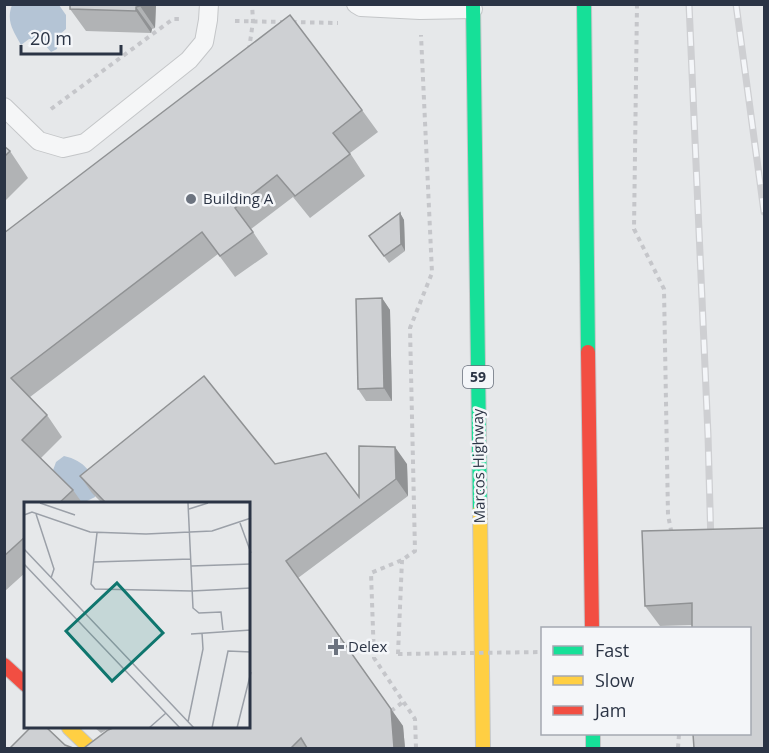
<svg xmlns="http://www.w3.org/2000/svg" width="769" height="753" font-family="'Open Sans',sans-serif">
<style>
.water{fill:#b4c4d5}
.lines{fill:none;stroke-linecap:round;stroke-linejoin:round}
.lane-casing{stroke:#c4c6c8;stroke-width:20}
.fast-casing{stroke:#c4c6c8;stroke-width:16}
.slow-casing{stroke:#c4c6c8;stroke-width:16}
.jam-casing{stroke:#c4c6c8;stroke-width:16}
.path{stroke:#c5c6ca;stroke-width:4;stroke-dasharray:4.5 4.5;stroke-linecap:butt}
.lane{stroke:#f5f6f7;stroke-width:18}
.fast{stroke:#16e098;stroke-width:14}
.slow{stroke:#ffcf43;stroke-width:14}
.jam{stroke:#f24e42;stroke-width:14}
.rail-casing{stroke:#cecfd2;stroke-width:7}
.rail{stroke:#f4f6f9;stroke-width:4.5;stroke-dasharray:14;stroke-linecap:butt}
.path-bridge{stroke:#c5c6ca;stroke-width:4;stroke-dasharray:4.5 4.5;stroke-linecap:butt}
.wall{fill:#b1b3b5}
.shaded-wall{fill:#909294}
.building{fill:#ced0d3;stroke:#909294;stroke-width:1.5}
.poi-dot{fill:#6c737f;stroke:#f4f6f9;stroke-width:2}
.labels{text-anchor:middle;stroke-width:5;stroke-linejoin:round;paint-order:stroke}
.shield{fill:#f4f6f9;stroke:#676e7b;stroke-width:1.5}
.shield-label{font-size:14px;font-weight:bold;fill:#2b3445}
.poi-label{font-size:15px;fill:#2b3445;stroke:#f4f6f9;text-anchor:start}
.street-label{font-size:15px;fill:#2b3445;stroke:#f4f6f9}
.inset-road{fill:none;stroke:#9ba0a8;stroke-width:1.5}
.view{fill:#0f766e;fill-opacity:0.15;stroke:#0f766e;stroke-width:3}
.inset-edge{fill:none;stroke:#2b3445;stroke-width:3}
</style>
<rect width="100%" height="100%" fill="#e6e8ea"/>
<path class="water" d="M12 5H59L66 15V29L58 36 57 49 51 52 40 39H29L21 45C13 30 6 21 12 5Z
M64 456C86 461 97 476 95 497L85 502 78 500 52 473 56 462Z"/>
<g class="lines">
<defs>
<path id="lane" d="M356 4 361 7 420 10 473 9
M4 107 39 141 63 148 85 143 189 60 204 42 208 20 209 4"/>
<path id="fast" d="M473 4 480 511
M584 4 588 352
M593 734V748"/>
<path id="slow" d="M480 511 483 748
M69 728 90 748"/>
<path id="jam" d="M588 352 592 628
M4 665 26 685"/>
</defs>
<use href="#lane" class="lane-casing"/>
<use href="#fast" class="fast-casing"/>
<use href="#slow" class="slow-casing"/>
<use href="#jam" class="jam-casing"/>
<path class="path" d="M637 4 634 229 664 289 668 515 672 535
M235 21 284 22
M292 22 338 23
M249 50 253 21 252 4
M51 109 173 19H182
M398 654 402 560
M391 711 403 702
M416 748 415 719 374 658 371 573 402 560 415 551 410 328 432 273 421 35
M678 748 679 734"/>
<use href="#lane" class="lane"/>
<use href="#fast" class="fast"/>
<use href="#slow" class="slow"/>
<use href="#jam" class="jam"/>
<defs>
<path id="rail" d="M689 4 708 435 711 545
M736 4 764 212"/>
</defs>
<use href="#rail" class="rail-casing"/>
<use href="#rail" class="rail"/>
<path class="path-bridge" d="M398 654 542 652"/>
</g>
<path class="wall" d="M70 4H156L155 28 152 29 151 33 86 31 70 9Z
M362 110 378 132 350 153 365 176 310 218 293 197 251 229 268 254 235 277 218 254 30 397 47 415 62 437 41 458 73 490 83 504H26V572L5 591 4 590V233Z
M4 146 10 151 28 178 4 202Z
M400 213 404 220 405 251 389 263 369 236Z
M382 298 390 310 392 401H366L358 389Z
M275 464 359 497 407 464 408 496 298 578 403 726 405 748H84L249 728V504H103L92 493 80 476Z
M765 528 692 625 660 626 645 606Z
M95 728H110L101 733Z"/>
<path class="shaded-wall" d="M140 4H156L155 28 140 6Z
M136 7 152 29 151 33 136 11Z
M400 213 404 220 405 251 401 244Z
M382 298 390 310 392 401 384 388Z
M395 447 407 464 408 496 396 479Z
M391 709 403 726 405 748H394Z"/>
<path class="building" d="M70 4H140V6L136 7V11L70 9Z
M290 15 362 110 333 133 350 154 295 196 277 175 235 208 253 232 220 256 202 232 11 378 47 415 22 440 73 490 58 504H26V536L4 556V233Z
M4 146 10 151 4 157Z
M400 213 401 244 384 256 369 236Z
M382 298 384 388 358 389 356 299Z
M204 376 275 464 326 453 359 497V446L395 447 396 479 286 561 391 709 394 748H307L301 738 291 748H84L108 730 113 728H249V504H107L80 476Z
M765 528V748H694L693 734H750V628H692V603L645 606 642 531Z
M30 728H47L65 745 73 748H10Z"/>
<g class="poi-dot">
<circle cx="191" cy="199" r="6"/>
<path d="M333 638h6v6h6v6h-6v6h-6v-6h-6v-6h6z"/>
</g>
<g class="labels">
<rect class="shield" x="463" y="366" width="30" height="22" rx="4.5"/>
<g class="shield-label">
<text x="478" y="382">59</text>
</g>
<g class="poi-label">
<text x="203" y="204">Building A</text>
<text x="348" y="652">Delex</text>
</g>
<g class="street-label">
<text transform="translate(479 466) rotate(-91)" y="5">Marcos Highway</text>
</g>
</g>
<g transform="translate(24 502)">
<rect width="226" height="226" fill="#e6e8ea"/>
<path class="inset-road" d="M16 1 51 13M164 1 169 106 175 111 197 110 199 128M165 7 184 1M12 12 30 67 27 76M0 13 8 10 66 30 122 32 188 29 227 16M216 21 227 51M73 31 67 82 71 87 168 89 227 86M0 47 170 226M70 60 167 57M0 62 156 226M167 64 227 62M167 132 227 128M164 220 179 147 178 131M125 226 142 211M188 226 204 149 227 150M213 226 227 170"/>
<path class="view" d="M93 81 139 131 88 179 42 129Z"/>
<rect width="226" height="226" class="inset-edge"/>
</g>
<rect width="769" height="753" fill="none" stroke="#2b3445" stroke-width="12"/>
<rect x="541" y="627" width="210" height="108" fill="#f4f6f9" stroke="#a4a8b1" stroke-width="1.5"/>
<rect x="553" y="646" width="30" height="9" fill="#16e098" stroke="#a4a8b1" stroke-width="1.5"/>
<text x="595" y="657" font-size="18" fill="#2b3445">Fast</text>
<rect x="553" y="676" width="30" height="9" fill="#ffcf43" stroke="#a4a8b1" stroke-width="1.5"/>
<text x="595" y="687" font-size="18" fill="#2b3445">Slow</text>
<rect x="553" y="706" width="30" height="9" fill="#f24e42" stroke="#a4a8b1" stroke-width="1.5"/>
<text x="595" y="717" font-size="18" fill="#2b3445">Jam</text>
<path d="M21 45v9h100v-9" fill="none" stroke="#2b3445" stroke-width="3"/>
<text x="30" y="45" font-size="18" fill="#2b3445" stroke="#f4f6f9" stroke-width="4.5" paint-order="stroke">20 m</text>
</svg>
